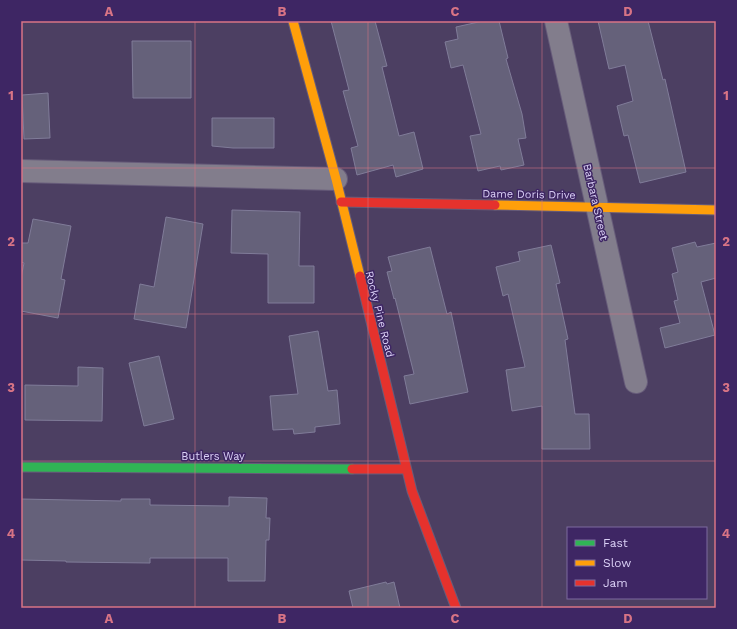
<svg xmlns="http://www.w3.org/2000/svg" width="737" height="629" font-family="'Work Sans',sans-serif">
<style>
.building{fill:#65617a;stroke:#807c99}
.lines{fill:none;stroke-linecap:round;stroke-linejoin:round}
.street-casing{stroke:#675c7a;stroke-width:24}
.fast-casing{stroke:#675c7a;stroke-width:11}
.slow-casing{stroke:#675c7a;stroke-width:11}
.jam-casing{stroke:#675c7a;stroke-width:11}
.street{stroke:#827d8c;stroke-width:22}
.fast{stroke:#30b455;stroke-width:9}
.slow{stroke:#ff9f0a;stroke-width:9}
.jam{stroke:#e5322d;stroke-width:9}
.grid{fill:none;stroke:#d87485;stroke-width:1;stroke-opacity:0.55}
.labels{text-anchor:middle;stroke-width:3;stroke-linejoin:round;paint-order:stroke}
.street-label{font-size:11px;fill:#dbd1f6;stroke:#3e2664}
.neatline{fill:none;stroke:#d87485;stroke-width:1.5}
.grid-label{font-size:13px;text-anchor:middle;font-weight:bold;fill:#d87485}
</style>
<rect width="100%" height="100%" fill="#4c3f62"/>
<path class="building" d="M331 21H375L387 66 382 67 399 136 414 132 423 169 396 177 393 165 357 175 351 148 358 146 343 91 349 90Z
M483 21H499L508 58 506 59 522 114 526 138 518 139 524 165 501 170 500 166 478 171 470 136 481 134 463 65 451 68 445 42 458 39 456 27Z
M598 21H648L663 80 665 79 686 172 640 183 628 135 624 136 617 106 633 101 625 65 609 69Z
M132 41H191V98H133Z
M48 93 50 138 24 139 22 95Z
M212 118H274V148H233L212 146Z
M232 210 300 212 299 266H314V303H268V254L231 253Z
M166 217 203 224 186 328 134 319 140 284 154 287Z
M33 219 71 226 61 279 65 280 58 318 21 311V278L24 263 21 262V243H28Z
M695 242 697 247 716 243V278L701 282 715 335 665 348 660 328 680 323 674 301 678 300 672 274 678 272 672 248Z
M551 245 560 283 556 284 568 339 565 340 575 414H589L590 449H542V406L512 411 506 370 525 367 508 294 503 296 496 267 520 261 518 252Z
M430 247 447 314 451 312 468 392 410 404 404 376 414 374 395 298 394 299 387 272 392 271 388 257Z
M318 331 328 391 337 390 340 424 315 427V432L294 434 293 429 273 430 270 396 298 394 289 336Z
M159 356 174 419 144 426 129 363Z
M78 367 103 368 102 421 25 420V385L78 386Z
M229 497 267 498 266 518H270L269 540H266L265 581H228V558H150V563L66 562V561L21 560V499L121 501V499H150V505L229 506Z
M386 582 387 584 394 582 400 608H353L349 591Z"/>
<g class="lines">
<defs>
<path id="street" d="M556 21 636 382
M21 171 336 179"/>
<path id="fast" d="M21 467 352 469"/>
<path id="slow" d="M293 21 336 179 360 276
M495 205 716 210"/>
<path id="jam" d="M341 202 495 205
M360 276 412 491 456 608
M352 469H406"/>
</defs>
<use href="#street" class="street-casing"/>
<use href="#fast" class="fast-casing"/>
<use href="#slow" class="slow-casing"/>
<use href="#jam" class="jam-casing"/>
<use href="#street" class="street"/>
<use href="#fast" class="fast"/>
<use href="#slow" class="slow"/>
<use href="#jam" class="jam"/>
</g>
<path class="grid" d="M195 21V608M368 21V608M542 21V608M21 168H716M21 314H716M21 461H716"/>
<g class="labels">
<g class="street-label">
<text transform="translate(529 194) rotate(1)" y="4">Dame Doris Drive</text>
<text transform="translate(596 202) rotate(77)" y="4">Barbara Street</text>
<text transform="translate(380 314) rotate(76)" y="4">Rocky Pine Road</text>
<text x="213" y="460">Butlers Way</text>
</g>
</g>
<rect width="737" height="629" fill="none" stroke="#3e2664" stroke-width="44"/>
<rect x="567" y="527" width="140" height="72" fill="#3e2664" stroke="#7d6a9e"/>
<rect x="575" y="540" width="20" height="6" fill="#30b455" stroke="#7d6a9e"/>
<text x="603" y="547" font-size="12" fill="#dbd1f6">Fast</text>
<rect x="575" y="560" width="20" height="6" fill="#ff9f0a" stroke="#7d6a9e"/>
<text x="603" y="567" font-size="12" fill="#dbd1f6">Slow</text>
<rect x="575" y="580" width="20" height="6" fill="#e5322d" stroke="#7d6a9e"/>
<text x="603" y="587" font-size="12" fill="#dbd1f6">Jam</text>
<rect x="22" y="22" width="693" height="585" class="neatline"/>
<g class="grid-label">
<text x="109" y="16">A</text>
<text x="282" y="16">B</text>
<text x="455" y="16">C</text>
<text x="628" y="16">D</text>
<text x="11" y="100">1</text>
<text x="726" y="100">1</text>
<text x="11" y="246">2</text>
<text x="726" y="246">2</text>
<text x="11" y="392">3</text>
<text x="726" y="392">3</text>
<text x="11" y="538">4</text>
<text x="726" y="538">4</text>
<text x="109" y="623">A</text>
<text x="282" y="623">B</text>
<text x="455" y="623">C</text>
<text x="628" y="623">D</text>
</g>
</svg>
